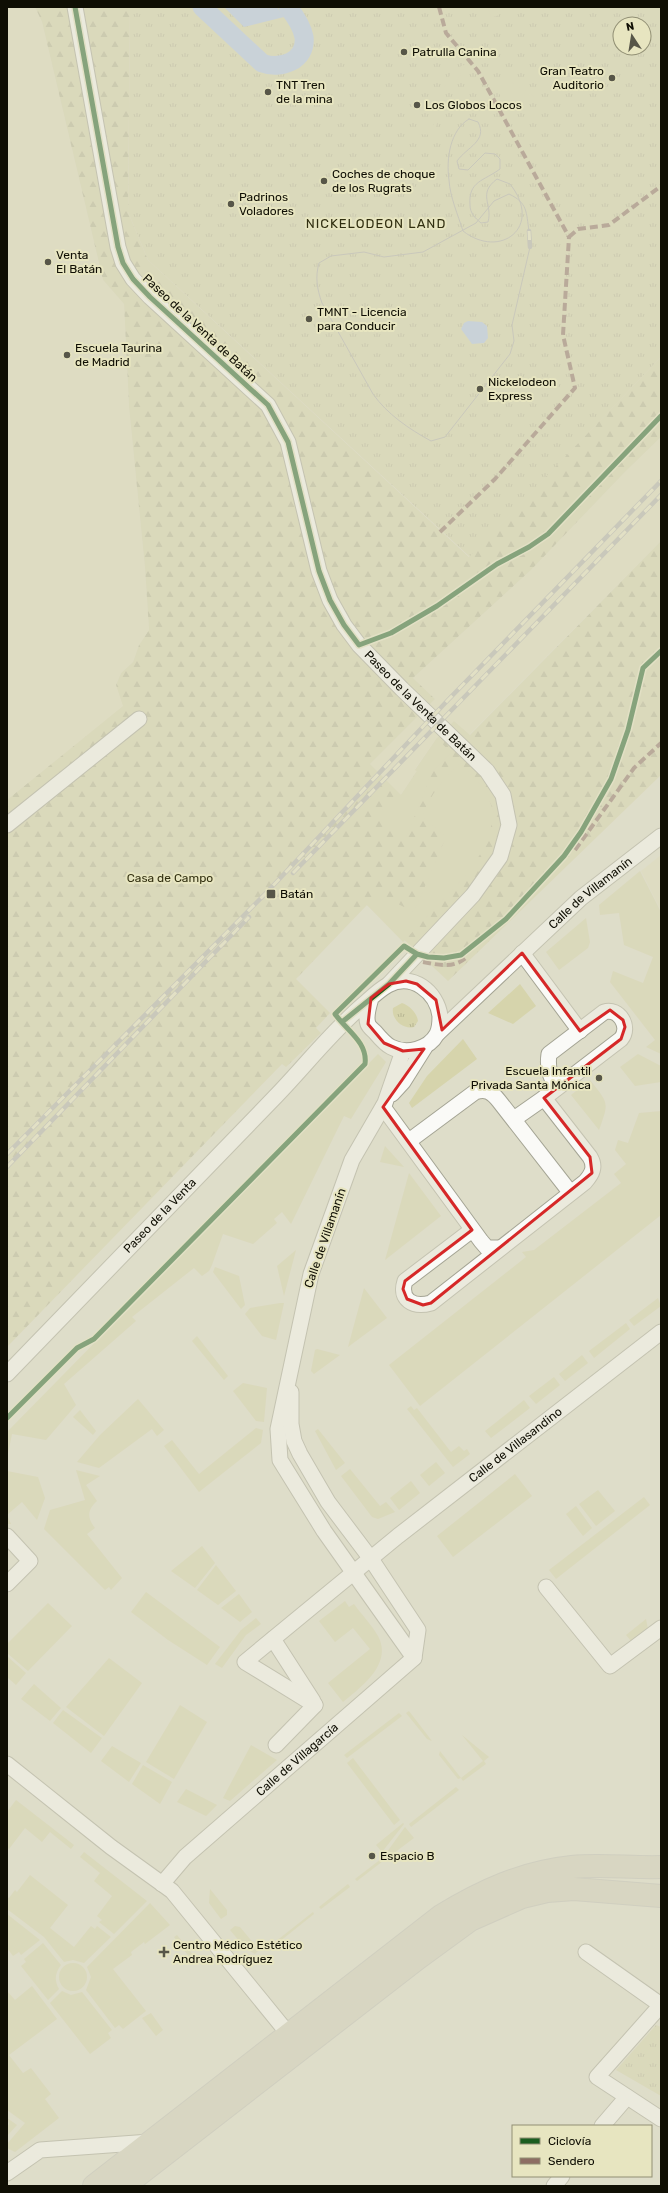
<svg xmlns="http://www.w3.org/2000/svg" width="668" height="2193" font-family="Rubik,sans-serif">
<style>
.built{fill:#dedcbb}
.grass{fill:url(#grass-tufts);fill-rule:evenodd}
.forest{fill:url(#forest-firs)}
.garden{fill:#d6d4ac}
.water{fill:#b0c6ea}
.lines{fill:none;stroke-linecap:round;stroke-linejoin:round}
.canal{stroke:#b0c6ea;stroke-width:19}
.street-casing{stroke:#a4a494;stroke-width:17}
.highway-casing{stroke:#bebeb5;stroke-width:24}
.street{stroke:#fafaf7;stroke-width:15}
.highway{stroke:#d1cfba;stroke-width:22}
.tram{stroke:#afafaa;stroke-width:1}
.rail-casing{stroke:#afafaa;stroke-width:4.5}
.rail{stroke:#e7e5c0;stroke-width:3;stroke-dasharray:9;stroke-linecap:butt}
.quiet{stroke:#8d6e63;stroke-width:4;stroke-dasharray:8 4;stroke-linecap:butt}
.cycleway-casing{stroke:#e7e5c0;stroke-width:8}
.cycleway{stroke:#1b5e20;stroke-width:5}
.marked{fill:none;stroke:#d62828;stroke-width:3;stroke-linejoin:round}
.poi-dot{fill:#575648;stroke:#e7e5c0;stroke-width:1.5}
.labels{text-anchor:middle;stroke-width:4;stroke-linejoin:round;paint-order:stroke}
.poi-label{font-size:12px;fill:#0f0e03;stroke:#e7e5c0;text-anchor:start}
.street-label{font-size:12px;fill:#0f0e03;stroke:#e7e5c0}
.park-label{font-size:12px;fill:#323010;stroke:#e7e5c0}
.neighbourhood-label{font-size:13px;letter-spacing:1px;fill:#312f10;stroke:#e7e5c0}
</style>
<defs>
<pattern id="grass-tufts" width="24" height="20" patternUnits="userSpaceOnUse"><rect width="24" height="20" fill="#d6d4ac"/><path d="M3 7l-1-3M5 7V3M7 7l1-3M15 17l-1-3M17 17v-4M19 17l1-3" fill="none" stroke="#b6b592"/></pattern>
<pattern id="forest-firs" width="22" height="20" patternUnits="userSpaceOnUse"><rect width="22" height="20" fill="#d6d4ac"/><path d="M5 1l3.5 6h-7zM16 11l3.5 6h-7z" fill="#b6b592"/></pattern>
</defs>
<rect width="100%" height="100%" fill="#deddc9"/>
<path class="built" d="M7 7H35L42 22 103 280 124 304 129 407 145 568 149 630 139 645 133 662 121 673 116 685 124 706 7 800Z
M661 437V541L469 735 454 721 437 738 415 769 417 771 400 796 370 764 435 699 413 678 531 570 625 472Z
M661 855V911L641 871Z"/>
<path class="grass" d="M130 7H661V357L470 557 148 260 128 212ZM620 24H644V48H620Z
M402 1003C410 1006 417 1013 418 1021L414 1027C403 1030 391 1019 393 1008Z
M656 2025 661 2027V2096L616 2070Z"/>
<path class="forest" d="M35 7H130L128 212 148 260 469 557 661 357V437L625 472 531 570 413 678 435 699 370 764 401 795 417 771 415 770 437 738 454 721 470 735 661 541V775L448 981 367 905 296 979 330 1013 316 1028 321 1033 286 1067 282 1064 7 1347V800L123 706 116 685 121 673 133 662 139 645 149 630 145 568 129 407 124 304 103 280 42 22Z"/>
<path class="garden" d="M488 7H496L499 15 491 18Z
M466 64 455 85 444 92C446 77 452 70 466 64Z
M502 82H511L534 96 511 117 496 86Z
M441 99H443L434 135 418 134V130H432Z
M416 174H420L404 192 390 198 391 195C403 190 409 184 416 174Z
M437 738 451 753 432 772 406 838 379 814 396 795 399 794 401 795 417 771 415 770Z
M460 763 482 786 490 802 494 813 487 844 467 874 403 942 367 905 376 893 414 912 446 837 422 816C431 794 443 779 460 763Z
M640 871 661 912V1054L646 1047 655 1040 610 982 613 971 643 983 653 957 624 945 619 913 600 915 599 905Z
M586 918 590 942 588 948 559 970 546 952Z
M520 984 536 1006 513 1024 488 1013Z
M463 1039 477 1059 412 1108 409 1103 427 1076Z
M378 1054 386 1062 351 1119 344 1116 291 1224 282 1212 274 1219 277 1223 253 1244 223 1234 212 1265 209 1271 202 1276 194 1268 132 1317 136 1321 64 1384 76 1405 46 1440 12 1434 7 1458V1432Z
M638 1054 661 1066V1082L635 1086 620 1067Z
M590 1080C609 1104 609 1102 599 1130L571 1095Z
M661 1111V1215L420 1406 389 1365 526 1257 522 1252 534 1250 621 1183 614 1174 626 1164 615 1150 618 1140 628 1143 639 1113Z
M385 1146 404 1167 380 1162Z
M409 1173 441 1216 385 1260Z
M296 1250 284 1296 277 1266Z
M215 1267 239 1276 245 1305 241 1309 213 1272Z
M364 1288 387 1318 348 1347Z
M658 1298 661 1306 634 1326 629 1320Z
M280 1303H284L276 1340 262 1336 245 1314 250 1308Z
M626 1323 630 1329 594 1358 589 1351Z
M197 1336 228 1376 224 1380 192 1341Z
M317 1349 340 1355 314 1374 311 1371 315 1350Z
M582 1355 588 1363 565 1381 559 1374Z
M554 1377 560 1385 536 1404 529 1396Z
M243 1383 267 1388 264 1422 256 1421 233 1391Z
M138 1399 164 1430 157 1436 152 1429 99 1468 77 1462 100 1435Z
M524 1400 530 1408 491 1438 485 1431Z
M411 1406 414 1410 417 1408 451 1452 459 1446 464 1451 467 1449 470 1454 453 1467 407 1409Z
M80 1410 96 1431 93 1435 73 1417Z
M256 1428 263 1430 261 1443 199 1492 164 1446 172 1440 199 1474Z
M318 1429 345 1463 336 1470 315 1431Z
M436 1462 445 1473 429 1486 420 1475Z
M350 1469 380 1506 386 1502 395 1512 378 1519 372 1517 341 1476Z
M76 1470 100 1476 86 1485 97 1501C87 1510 87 1518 95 1528L87 1534 122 1578 111 1590 109 1587 105 1590 44 1529 50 1510 85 1500Z
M7 1471 38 1477 45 1498 37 1520 22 1502 7 1515 11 1524H7Z
M515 1474 532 1496 453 1557 437 1536Z
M411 1481 420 1493 399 1510 390 1498Z
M598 1490 615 1511 596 1526 579 1504Z
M644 1497 650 1505 556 1579 549 1570Z
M576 1506 592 1528 583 1536 566 1514Z
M202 1546 215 1563 195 1588 171 1571Z
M216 1565 236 1591 218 1605 197 1590Z
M146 1592 220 1647 207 1665 168 1640 131 1612Z
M239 1594 252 1612 240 1622 221 1608Z
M345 1601 349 1607 354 1604C361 1614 372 1625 378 1636 393 1664 361 1687 343 1702L328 1683 370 1649 353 1628 335 1642 319 1621Z
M48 1603 72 1626 28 1671 7 1653V1644Z
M256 1618 261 1624 246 1635 222 1668 215 1664 241 1630Z
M646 1619 648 1629 631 1641 626 1635Z
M7 1656 26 1673 16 1685 7 1677Z
M109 1658 142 1683 104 1736 66 1707Z
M34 1684 61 1708 50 1721 21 1699Z
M180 1705 207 1722 174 1779 146 1762Z
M63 1710 102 1738 91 1753 53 1723Z
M409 1711 432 1741 427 1739 406 1713Z
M399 1713 402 1716 347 1758 344 1755Z
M462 1735 489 1757 484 1761 486 1764 463 1781 461 1778 458 1779 439 1755 440 1751 461 1778 483 1761Z
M251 1745 277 1760 230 1801 223 1798Z
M112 1746 141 1763 129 1782 101 1761Z
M353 1758 400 1820 394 1825 347 1763Z
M143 1765 172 1782 160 1804 132 1784Z
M456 1787 459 1790 411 1827 409 1824Z
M186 1789 217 1805 206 1816 177 1802Z
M16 1800 74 1845 71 1849 50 1832 42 1842 25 1828 9 1849 7 1847V1812Z
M403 1823 404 1824 382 1852 376 1845Z
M405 1827 414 1838 386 1859 384 1856Z
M84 1852 147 1901 114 1934 99 1922 102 1920 97 1916 112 1896 94 1881 100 1873 80 1857Z
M381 1859 383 1861 357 1881 355 1879Z
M30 1875 68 1905 50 1928 74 1947 91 1926 95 1929 97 1926 111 1937 84 1963 73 1960 64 1962 44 1937 7 1909V1897L9 1898 15 1890 17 1892Z
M348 1884 350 1887 321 1909 319 1907Z
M210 1889 227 1910V1915L221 1919 209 1903Z
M150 1903 170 1925 145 1944 144 1942 131 1952 132 1955 113 1969 146 2011 123 2029 119 2025 115 2028 86 1990 91 1977 87 1967Z
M313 1912 314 1914 269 1950 266 1949Z
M7 1914 40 1940 21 1955 19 1952 13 1956 7 1948Z
M235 1926 240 1927 259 1950 255 1954 245 1948 230 1930Z
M177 1935 194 1956 190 1958 174 1937Z
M43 1943 61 1965C55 1973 54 1980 59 1989L48 2000 21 1966 26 1962 24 1959Z
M59 1977a14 14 0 1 1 28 0a14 14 0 1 1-28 0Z
M32 1986 57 2019 9 2055 23 2073 31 2068 51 2094 45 2099 59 2118 15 2152 7 2148V2144L25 2123 7 2110V1991L15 2000Z
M62 1991 71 1995 82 1992 112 2030 108 2033 111 2038 90 2054 50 2003Z
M151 2013 163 2030 156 2036 142 2018Z
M7 2118 17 2125 7 2136V2127L9 2124Z"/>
<path class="water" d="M224 7H277L284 17 244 27Z
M468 321 482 322 487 326 488 338 484 343 472 344 461 329 464 323Z"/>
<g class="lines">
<path class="canal" d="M202 7 262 63C280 70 307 61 304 37 302 26 295 16 288 7"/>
<defs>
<g id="street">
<path id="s1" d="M75 7 118 247 123 263 133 279 150 297 268 405 288 442 319 571 330 600 344 625 359 645 402 689 487 771 503 795 509 825 500 857 473 895 389 984"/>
<path d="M7 825 139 719"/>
<path d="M522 953 580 1031"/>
<path id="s2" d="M438 1033 581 898 661 836"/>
<path d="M403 1051 385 1103 352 1160 311 1274 278 1429 280 1460 324 1531 414 1658"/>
<path d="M392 1094 403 1082 425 1047"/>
<path d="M544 1098 621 1039C631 1027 619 1007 604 1012L549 1054C547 1068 550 1076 557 1088"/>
<path d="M383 1107 481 1241 487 1248H499"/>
<path d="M409 1141 475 1092C486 1088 492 1092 499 1101L570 1192"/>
<path d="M472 1230 405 1281C399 1300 413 1308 431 1303L585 1182C592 1174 596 1167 590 1157L544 1098 514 1119"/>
<path id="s3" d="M7 1374C97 1281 186 1188 276 1096 306 1065 332 1031 364 1004 372 997 379 990 388 985 412 972 437 992 440 1016 440 1022 440 1028 437 1034 429 1049 407 1055 391 1047 385 1044 380 1038 375 1032 373 1030 369 1027 368 1024 365 1016 369 1006 371 998"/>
<path d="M7 1536 30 1561 7 1584"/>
<path d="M546 1587 610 1666 661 1628"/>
<path d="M273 1639 313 1701"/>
<path id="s4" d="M315 1705 245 1662 398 1536 661 1332"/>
<path d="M276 1745 315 1705"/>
<path d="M7 1764 111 1847 172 1891 295 2042"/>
<path id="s5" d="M162 1884 185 1857 414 1658 418 1630 371 1559 328 1502 300 1454 294 1441 291 1424V1392"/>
<path d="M586 1952 661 2005"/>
<path d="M661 2005 597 2077 661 2119"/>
<path d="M602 2126 627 2097"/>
<path d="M7 2173 40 2150 150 2142"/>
<path d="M554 2186 562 2176"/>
</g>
<path id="highway" d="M94 2186 441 1916C482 1891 523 1872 572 1867 599 1864 633 1868 661 1867
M124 2186 418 1958 470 1920 522 1897 547 1891 574 1889 661 1896"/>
</defs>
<use href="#street" class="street-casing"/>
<use href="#highway" class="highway-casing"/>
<use href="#street" class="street"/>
<use href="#highway" class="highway"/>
<path class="tram" d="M469 119 478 122C488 141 467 147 457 161L459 169 468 170 485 153 495 154 500 159V169C484 181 468 181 470 205 470 213 475 218 481 223L488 222C493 204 477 194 497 179L510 184C544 227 500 260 463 231 458 215 450 197 449 180 446 159 450 130 469 119Z
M529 231C526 212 528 203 509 194L494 201 476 223 423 252 384 257 364 252 331 256 319 263C315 277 317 289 322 303L373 394C387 414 409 429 431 441L445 437 510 354 514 341 512 325 530 247"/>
<defs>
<path id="rail" d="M529 231 530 247
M293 873 661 495
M7 1154 268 891 448 700 661 481
M7 1167 249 917"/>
</defs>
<use href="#rail" class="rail-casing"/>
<use href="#rail" class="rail"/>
<path class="quiet" d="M439 7 446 33 478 71 569 237
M569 237 578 229 609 225 661 186
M440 532 495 479 575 388 563 335 569 237
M575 850 634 768 661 743
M423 962C440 965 453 969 467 957"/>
<defs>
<path id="cycleway" d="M75 7 118 247 123 263 133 279 150 297 268 405 288 442 319 571 330 600 344 625 359 645 391 633 437 606 497 564 529 547 548 534 661 416
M342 1022 389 984 417 954
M7 1418 77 1348 94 1339 365 1064C368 1042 346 1030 335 1014L404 946 417 954 428 957 444 958 461 955 506 919 564 856 581 832 611 779 628 730 643 668 661 651"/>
</defs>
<use href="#cycleway" class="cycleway-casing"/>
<use href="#cycleway" class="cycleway"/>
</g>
<path d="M0 0H668V2193H0ZM522 953 580 1031 610 1010 623 1020 625 1027 621 1039 544 1098 590 1157 592 1173 431 1303 423 1305 407 1299 403 1289 405 1281 472 1230 383 1107 424 1049 403 1051 384 1043 368 1024 371 998 389 984 406 981 417 984 436 1000 442 1030Z" fill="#deddc9" fill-opacity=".55" fill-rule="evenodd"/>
<path class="marked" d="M522 953 580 1031 610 1010 623 1020 625 1027 621 1039 544 1098 590 1157 592 1173 431 1303 423 1305 407 1299 403 1289 405 1281 472 1230 383 1107 424 1049 403 1051 384 1043 368 1024 371 998 389 984 406 981 417 984 436 1000 442 1030Z"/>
<g class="poi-dot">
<circle cx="404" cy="52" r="4"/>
<circle cx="612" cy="78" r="4"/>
<circle cx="268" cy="92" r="4"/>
<circle cx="417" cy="105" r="4"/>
<circle cx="324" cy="181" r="4"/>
<circle cx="231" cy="204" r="4"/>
<circle cx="48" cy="262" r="4"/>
<circle cx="309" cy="319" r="4"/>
<circle cx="67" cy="355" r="4"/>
<circle cx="480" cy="389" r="4"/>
<rect x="266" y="889" width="10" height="10" rx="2"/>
<circle cx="599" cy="1078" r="4"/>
<circle cx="372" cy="1856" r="4"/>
<path d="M162 1946h4v4h4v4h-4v4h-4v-4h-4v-4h4z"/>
</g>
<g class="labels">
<g class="poi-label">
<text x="412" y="56">Patrulla Canina</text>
<text x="604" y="75" text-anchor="end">Gran Teatro<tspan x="604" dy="14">Auditorio</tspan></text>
<text x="276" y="89">TNT Tren<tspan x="276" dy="14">de la mina</tspan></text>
<text x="425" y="109">Los Globos Locos</text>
<text x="332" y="178">Coches de choque<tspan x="332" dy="14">de los Rugrats</tspan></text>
<text x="239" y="201">Padrinos<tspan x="239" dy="14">Voladores</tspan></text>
<text x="56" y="259">Venta<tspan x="56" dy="14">El Batán</tspan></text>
<text x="317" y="316">TMNT - Licencia<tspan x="317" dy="14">para Conducir</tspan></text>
<text x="75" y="352">Escuela Taurina<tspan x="75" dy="14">de Madrid</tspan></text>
<text x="488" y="386">Nickelodeon<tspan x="488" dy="14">Express</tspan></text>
<text x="280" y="898">Batán</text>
<text x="591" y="1075" text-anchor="end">Escuela Infantil<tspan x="591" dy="14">Privada Santa Mónica</tspan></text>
<text x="380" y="1860">Espacio B</text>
<text x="173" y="1949">Centro Médico Estético<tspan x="173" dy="14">Andrea Rodríguez</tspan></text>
</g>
<g class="street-label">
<text transform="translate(200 328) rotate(43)" y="4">Paseo de la Venta de Batán</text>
<text dy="4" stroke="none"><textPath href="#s1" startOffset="810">Paseo de la Venta de Batán</textPath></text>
<text dy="4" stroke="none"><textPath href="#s2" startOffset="207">Calle de Villamanín</textPath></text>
<text dy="4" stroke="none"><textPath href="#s3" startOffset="220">Paseo de la Venta</textPath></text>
<text transform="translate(325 1238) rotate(-71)" y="4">Calle de Villamanín</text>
<text dy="4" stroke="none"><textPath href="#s4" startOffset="429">Calle de Villasandino</textPath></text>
<text dy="4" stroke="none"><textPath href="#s5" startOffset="184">Calle de Villagarcía</textPath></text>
</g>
<g class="park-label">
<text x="170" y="882">Casa de Campo</text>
</g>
<g class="neighbourhood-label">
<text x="376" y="228">NICKELODEON LAND</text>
</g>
</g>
<rect width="668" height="2193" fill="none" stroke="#0f0e03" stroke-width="16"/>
<rect x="512" y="2125" width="140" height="52" fill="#e7e5c0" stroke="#918f74"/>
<rect x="520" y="2138" width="20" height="6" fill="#1b5e20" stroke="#918f74"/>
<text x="548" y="2145" font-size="12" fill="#0f0e03">Ciclovía</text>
<rect x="520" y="2158" width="20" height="6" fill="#8d6e63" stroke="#918f74"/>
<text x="548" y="2165" font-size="12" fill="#0f0e03">Sendero</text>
<g transform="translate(632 36) rotate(348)"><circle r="19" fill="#e7e5c0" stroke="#918f74"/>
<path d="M0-3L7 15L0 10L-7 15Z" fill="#575648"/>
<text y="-6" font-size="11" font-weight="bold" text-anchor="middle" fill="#0f0e03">N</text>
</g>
</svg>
